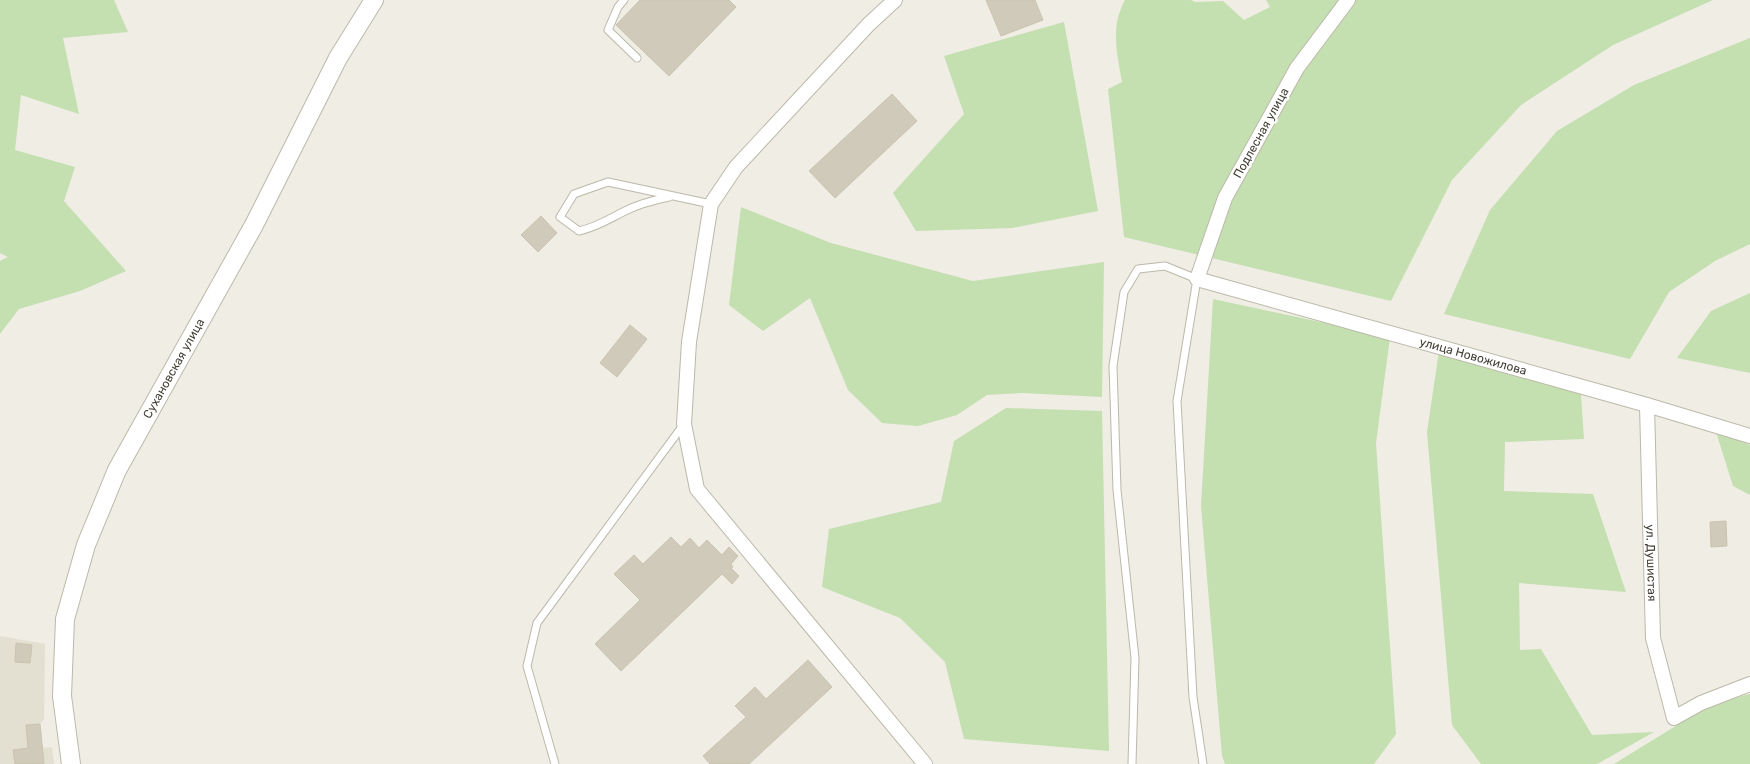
<svg xmlns="http://www.w3.org/2000/svg" width="1750" height="764" font-family="Rubik,sans-serif">
<style>
.residential{fill:#e3e0d2}
.green{fill:#c4dfb0}
.building{fill:#d0caba;stroke:#c9c3af}
.lines{fill:none;stroke-linecap:round;stroke-linejoin:round}
.service-casing{stroke:#bcb9aa;stroke-width:9}
.minor-casing{stroke:#bcb9aa;stroke-width:16}
.tertiary-casing{stroke:#bcb9aa;stroke-width:20}
.service{stroke:#fff;stroke-width:7}
.minor{stroke:#fff;stroke-width:14}
.tertiary{stroke:#fff;stroke-width:18}
.labels{text-anchor:middle;stroke-width:5;stroke-linejoin:round;paint-order:stroke}
.street-label{font-size:12px;fill:#413e34;stroke:#fff}
</style>
<rect width="100%" height="100%" fill="#efede4"/>
<path class="residential" d="M0 636 45 644 44 719 40 724 43 748 52 747 54 764H0Z"/>
<path class="green" d="M0 0H114L128 32 63 38 79 114 21 95 15 150 75 167 64 201 126 271 80 291 19 309 0 334V261L8 257 0 253Z
M1125 0H1191L1195 2 1223 1 1244 20 1270 7 1266 0H1713L1613 45 1521 105 1452 180 1391 301 1124 237 1108 89 1122 82C1117 53 1110 27 1125 0Z
M1064 22 1098 211 1012 228 916 231 893 193 964 114 944 56Z
M1750 38V244L1715 261 1669 292 1630 359 1444 314 1490 210 1557 131 1634 85Z
M741 207 831 243 973 281 1104 262 1102 397 1022 393 987 395 957 415 918 426 882 423 848 390 810 298 763 331 729 305Z
M1750 293V373L1677 358 1711 311Z
M1213 299 1390 337 1376 443 1396 734 1374 764H1225L1222 756 1201 506Z
M1439 351 1580 381 1584 439 1505 442 1504 491 1593 494 1626 592 1519 583 1520 650 1541 649 1592 735 1654 732 1597 764H1481L1452 725 1427 432Z
M1006 408 1102 411 1109 751 964 739 945 662 900 618 822 587 829 529 941 502 954 441Z
M1716 432 1750 445V495L1733 486Z
M1750 694V764H1614L1713 703Z"/>
<path class="building" d="M640 0H729L736 7 669 76 616 25Z
M986 0H1035L1043 20 1001 36Z
M892 94 917 121 835 198 809 171Z
M541 216 557 233 538 252 521 235Z
M630 325 647 339 617 377 600 363Z
M1726 521 1727 546 1711 547 1710 522Z
M671 537 681 547 690 538 699 548 707 540 722 555 729 547 738 556 731 564 733 567 731 568 739 576 732 584 722 574 621 671 595 644 640 600 614 574 634 555 643 564Z
M16 643 32 645 30 663 15 662Z
M808 660 832 687 749 764H710L703 756 746 717 735 706 755 687 766 699Z
M40 724 44 764H15L13 750 28 748 26 725Z"/>
<g class="lines">
<defs>
<path id="service" d="M624 0 618 7 608 30 637 58
M669 197C654 200 639 204 625 211 609 219 597 227 579 231L560 217 574 194 608 182 711 204
M555 764 527 666 537 623 684 424
M1132 764 1135 658 1117 490 1113 366 1124 292 1138 269 1165 266 1197 279 1177 401 1193 697 1203 764"/>
<g id="minor">
<path d="M895 0 869 24 736 167 711 204 689 342 684 424 697 489 925 764"/>
<path id="s1" d="M1348 0 1297 68 1225 198 1197 279 1647 405 1750 436"/>
<path id="s2" d="M1647 405 1653 638 1674 718 1701 703 1750 684"/>
</g>
<g id="tertiary">
<path id="s3" d="M71 764 62 696 65 619 86 545 117 470 254 225 338 58 374 0"/>
</g>
</defs>
<use href="#service" class="service-casing"/>
<use href="#minor" class="minor-casing"/>
<use href="#tertiary" class="tertiary-casing"/>
<use href="#service" class="service"/>
<use href="#minor" class="minor"/>
<use href="#tertiary" class="tertiary"/>
</g>
<g class="labels">
<g class="street-label">
<text transform="translate(1261 133) rotate(-61)" y="4">Подлесная улица</text>
<text dy="4" stroke="none"><textPath href="#s1" startOffset="606">улица Новожилова</textPath></text>
<text dy="4" stroke="none"><textPath href="#s3" startOffset="420">Сухановская улица</textPath></text>
<text dy="4" stroke="none"><textPath href="#s2" startOffset="158">ул. Душистая</textPath></text>
</g>
</g>
</svg>
